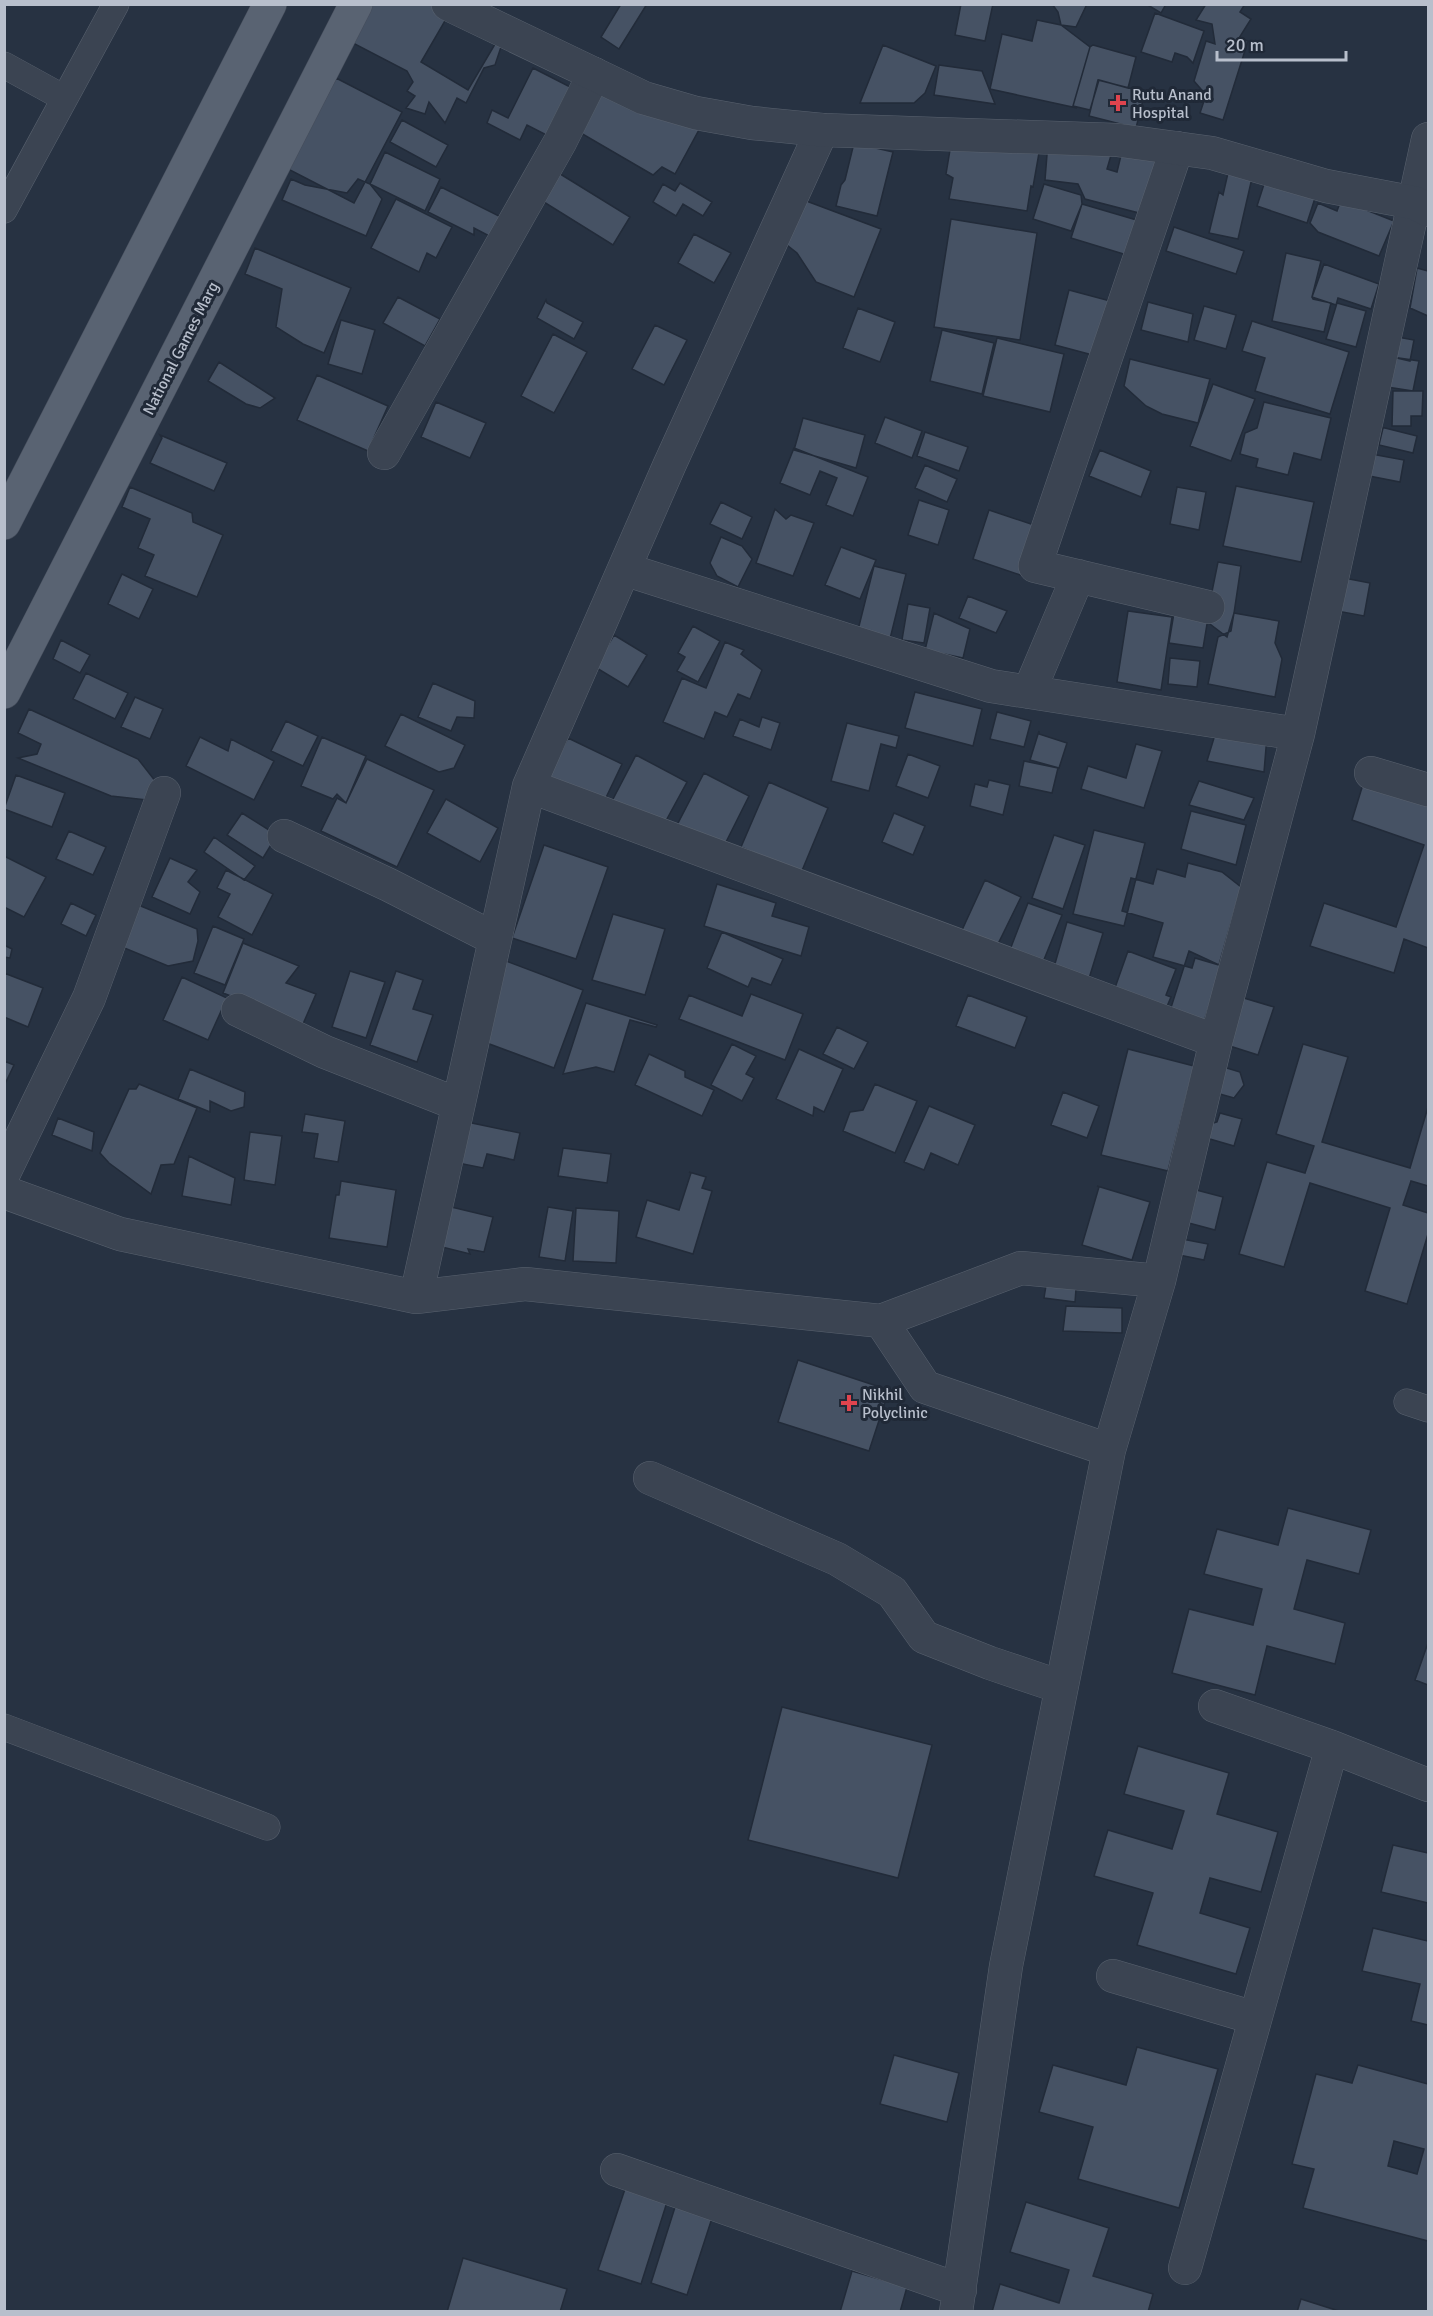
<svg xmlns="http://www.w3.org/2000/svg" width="1433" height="2316" font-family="Signika,sans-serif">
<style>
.building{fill:#465264;stroke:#222b39;stroke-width:1.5;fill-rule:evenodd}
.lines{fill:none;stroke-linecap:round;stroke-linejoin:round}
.service-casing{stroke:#59626f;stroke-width:27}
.minor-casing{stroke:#59626f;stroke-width:34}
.tertiary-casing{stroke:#59626f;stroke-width:34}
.primary-casing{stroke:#454d5b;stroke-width:34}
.service{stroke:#3b4452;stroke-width:26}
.minor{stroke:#3b4452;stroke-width:33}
.tertiary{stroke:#3b4452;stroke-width:33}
.primary{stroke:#596372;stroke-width:33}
.health-dot{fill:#e0444e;stroke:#202937;stroke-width:2}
.labels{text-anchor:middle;stroke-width:6;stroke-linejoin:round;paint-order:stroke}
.poi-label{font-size:16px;fill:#b8bfcc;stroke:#202937;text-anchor:start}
.street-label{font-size:16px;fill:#b8bfcc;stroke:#202937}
</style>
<rect width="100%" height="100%" fill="#273242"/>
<path class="building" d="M369 4H458L506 32 495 65 484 68 466 103 457 98 445 123 429 102 425 114 406 108 415 96 407 91 413 82 407 71 349 41Z
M621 4H647L619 49 601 37Z
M961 4H993L985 41 955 35Z
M1052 4H1087L1076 27 1061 25 1058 12Z
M1146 4H1166L1161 13Z
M1206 4H1245L1240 12 1251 19 1239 38 1248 41 1223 120 1200 113 1206 95 1194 81 1206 41 1215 44 1212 24 1196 20Z
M453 7 501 34 468 90 421 62Z
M1155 13 1204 31 1193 63 1187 57 1175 53 1172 62 1141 52Z
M1037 20 1061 25 1090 47 1073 106 1077 108 990 89 1002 34 1032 41Z
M883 45 936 66 925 93 914 103H860Z
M1093 45 1136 57 1128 88 1099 80 1090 110 1073 106 1090 47Z
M939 65 982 71 995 104 934 95Z
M533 68 584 94 560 142 527 125 520 140 487 123 492 110 508 118Z
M601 68 707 115 675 174 662 167 653 175 567 125Z
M336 78 402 112 354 203 288 169Z
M1098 80 1145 92 1136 128 1089 116Z
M402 120 448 145 436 167 390 142Z
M952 138 1039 153 1033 187 1031 186 1027 211 949 199 953 178 946 174Z
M1048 142 1112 152 1107 169 1117 172 1124 143 1159 152 1143 214 1085 199 1078 184 1045 180Z
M854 143 893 152 877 216 836 206 841 185 845 180Z
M385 152 440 179 425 211 370 184Z
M557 172 630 217 613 245 539 199Z
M1228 173 1252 178 1238 239 1209 233 1219 192 1223 195Z
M1266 178 1316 195 1307 223 1257 206Z
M291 179 305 185 347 193 358 179 370 184 382 199 366 236 282 200Z
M680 183 712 202 703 216 683 204 676 216 653 202 663 184 675 191Z
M1044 184 1081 195 1082 204 1071 231 1033 219Z
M441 187 503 218 493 238 474 228V235L428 212Z
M793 196 881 229 854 297 816 282 797 253 778 238Z
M396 199 452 227 436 258 427 253 419 272 371 248Z
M1341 200 1394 221 1379 256 1318 232 1310 223 1318 203 1337 211Z
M1082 204 1140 221 1130 256 1071 238Z
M951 219 1037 233 1020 340 934 327Z
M1174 227 1244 251 1236 274 1166 251Z
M694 234 731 253 714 283 678 263Z
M255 248 351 288 324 353 303 344 276 327 282 289 245 274Z
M1286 253 1321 261 1312 297 1313 299 1331 303 1324 332 1272 321Z
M1324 264 1379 284 1371 309 1338 298 1336 305 1312 297Z
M1417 268 1428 271V316L1410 308Z
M1069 290 1114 302 1100 357 1055 345Z
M398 297 440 319 425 346 383 323Z
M546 300 547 303 583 322 574 339 537 318Z
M1148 302 1193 314 1188 342 1141 330Z
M1337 303 1366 311 1356 347 1326 339Z
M1204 306 1236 315 1226 349 1194 340Z
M858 308 895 322 880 362 843 348Z
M341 320 375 330 362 374 328 364Z
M1252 321 1349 352 1330 414 1255 391 1265 358 1242 351Z
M655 325 687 340 664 385 632 369Z
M942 330 994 343 982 394 930 381Z
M553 334 587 352 554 413 521 396Z
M1392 336 1414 340 1410 361 1392 357Z
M997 338 1064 354 1050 412 983 396Z
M1392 357 1419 361 1413 391 1387 387Z
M1130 359 1210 379 1198 423 1162 414 1146 406 1124 386Z
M219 362 275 398 260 408 246 404 208 381Z
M317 375 388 406 368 451 297 420Z
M1213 384 1255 399 1231 461 1190 446Z
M1393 391H1423L1422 416H1411V426H1392Z
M436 402 486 423 470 458 421 437Z
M1264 402 1331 418 1321 460 1294 453 1288 475 1256 467 1258 459 1240 454 1245 433 1257 428Z
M885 417 922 431 912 458 875 443Z
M803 418 865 435 856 468 794 450Z
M1381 427 1417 436 1413 453 1379 445 1383 428Z
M925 432 968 447 959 471 917 456Z
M160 435 227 463 214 491 150 463 162 438Z
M794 448 868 477 853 516 826 505 837 478 820 471 810 495 780 483Z
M1100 450 1151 471 1141 497 1089 476Z
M1366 453 1404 460 1400 482 1364 475Z
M925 465 957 479 947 502 915 488Z
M1236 486 1314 502 1301 562 1223 546Z
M130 487 192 513 193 522 223 535 197 597 145 576 154 555 138 548 150 519 122 507Z
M1177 487 1206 492 1199 530 1170 524Z
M919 500 949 510 938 545 908 535Z
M721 502 752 517 742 539 710 524Z
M775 509 786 519 791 515 814 523 793 576 756 563Z
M989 510 1052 531 1035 580 973 559Z
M721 537 742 546 752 559 738 587 717 576 710 563Z
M841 547 876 560 860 599 825 585Z
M1218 562 1241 566 1234 613 1227 637 1206 621Z
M874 566 906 574 888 647 856 638Z
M122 574 153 589 139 619 108 604Z
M1339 577 1370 583 1364 616 1337 611Z
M968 596 1007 611 996 633 959 618Z
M908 604 930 608 924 643 902 640Z
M1128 611 1172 617 1161 690 1117 682Z
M934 613 970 629 963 658 925 650Z
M1174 613 1208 618 1203 648 1169 643Z
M1234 613 1279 621 1275 643 1282 659 1275 697 1208 684 1218 637 1231 631Z
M693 626 720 641 698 682 677 671 685 657 678 653Z
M614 635 647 655 628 687 595 667Z
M61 640 90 655 80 673 53 659Z
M725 642 744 650 741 654 762 670 750 699 738 694 727 717 715 712 704 739 663 722 682 678 706 688Z
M1170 658 1200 661 1197 687 1168 684Z
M86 673 128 693 115 719 73 699Z
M433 683 475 701 474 718 457 717 451 731 418 717Z
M915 692 982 709 973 746 905 728Z
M135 697 163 709 150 739 121 727Z
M29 709 138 759 156 782 147 800 111 796 18 758 37 754 41 744 18 733Z
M997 712 1031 721 1024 747 990 739Z
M401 714 465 745 454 768 439 772 385 746Z
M762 717 780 723 771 750 733 736 740 719 759 727Z
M286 721 318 736 303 766 271 751Z
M847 723 899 736 896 748 881 744 869 791 831 781Z
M1217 728 1267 736 1264 772 1207 761Z
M1039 731V734L1067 743 1059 768 1030 760Z
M200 737 228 751 231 739 274 761 254 800 186 766Z
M322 737 366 756 346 803 337 794 333 799 301 786Z
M568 738 622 764 601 808 546 782Z
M1136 744 1162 751 1144 808 1081 789 1088 766 1126 778Z
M908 754 940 766 928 798 896 786Z
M636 755 687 782 662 828 612 801Z
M367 759 434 790 397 867 321 831 337 798 346 803Z
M1024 761 1058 768 1052 793 1019 786Z
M704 773 749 796 721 852 675 829Z
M16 775 65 793 52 827 4 809Z
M989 780 1010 785 1003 815 970 806 975 784 987 787Z
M1199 781 1254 798 1244 820 1189 805Z
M1364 781 1428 803V948L1404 939 1394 973 1310 946 1324 903 1396 927 1424 845 1352 820Z
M769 782 828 808 801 873 741 847Z
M446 799 498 828 480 862 427 833Z
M1191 811 1246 825 1236 865 1181 849Z
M242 813 277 835 263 858 227 835Z
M894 813 925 826 913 855 882 842Z
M1094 830 1145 843 1124 926 1073 914Z
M69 831 106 847 93 875 56 859Z
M1054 835 1085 845 1063 909 1032 898Z
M214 837 255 866 244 880 204 852Z
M544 845 608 867 576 959 512 938Z
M4 856 46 877 24 917 4 907Z
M170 858 197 870 188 882 200 892 190 914 152 897Z
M1188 863 1222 872 1241 887 1219 965 1195 958 1192 968 1153 957 1163 923 1122 911 1131 878 1153 884 1157 869 1185 877Z
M226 870 273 894 252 935 218 917 230 894 217 888Z
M985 880 1021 897 994 952 957 941Z
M717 884 776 903 772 916 809 927 801 956 704 926Z
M131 902 197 929 198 941 193 961 168 966 105 940Z
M71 903 96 915 86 936 61 924Z
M1028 903 1062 915 1041 967 1008 955Z
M613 914 665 929 645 995 592 980Z
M1067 922 1103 933 1087 985 1052 974Z
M213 926 244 939 225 985 194 973Z
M722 932 783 959 771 985 752 978 748 987 707 968Z
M243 943 299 966 286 983 316 994 303 1024 223 993Z
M4 945 12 949 10 958 4 957Z
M1128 951 1176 969 1166 995 1171 997 1162 1018 1111 999Z
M1189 951 1219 965 1223 962 1202 1028 1168 1017Z
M506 961 583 990 554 1068 476 1039Z
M350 971 385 982 366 1038 332 1027Z
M396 971 423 980 413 1009 433 1015 417 1062 370 1045Z
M4 973 43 988 28 1027 4 1017Z
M182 977 227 998 208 1040 163 1020Z
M1227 993 1274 1007 1258 1055 1214 1041Z
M751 994 803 1014 785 1060 679 1019 689 995 742 1016Z
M968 995 1027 1017 1015 1048 956 1026Z
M586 1003 657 1025 656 1027 630 1020 614 1072 596 1067 563 1074Z
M837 1027 868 1042 854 1069 823 1054Z
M732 1044 756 1056 746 1074 754 1078 742 1101 711 1085Z
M1303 1044 1348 1057 1322 1142 1410 1168 1428 1107V1186L1411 1181 1403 1205 1428 1213V1234L1407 1304 1365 1291 1390 1208 1310 1183 1284 1267 1239 1254 1267 1162 1305 1173 1314 1146 1276 1134Z
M799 1049 843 1069 824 1112 814 1107 813 1116 776 1099Z
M1128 1049 1194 1066 1168 1171 1101 1155Z
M649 1054 685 1071V1077L714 1090 702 1116 635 1085Z
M4 1061 14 1065 4 1086Z
M1217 1065 1240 1072 1244 1085 1234 1098 1209 1091Z
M190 1069 245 1092 244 1107 231 1111 210 1101V1112L178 1099Z
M139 1084 197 1108 174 1164 161 1165 151 1194 109 1163 100 1153 129 1089H136Z
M875 1084 917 1101 895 1153 843 1131 850 1112 863 1110Z
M1063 1092 1099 1106 1087 1138 1051 1125Z
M929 1106 975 1125 958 1165 931 1153 924 1170 904 1162Z
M1220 1113 1242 1119 1234 1146 1203 1137 1207 1125 1217 1122Z
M305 1114 345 1121 338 1162 314 1158 318 1134 302 1132Z
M58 1118 94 1132 92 1151 52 1135Z
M467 1122 520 1133 514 1160 487 1154 483 1168 458 1163Z
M250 1132 282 1136 275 1185 244 1180Z
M563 1148 611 1154 607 1183 558 1176Z
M189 1156 235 1178 231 1205 182 1196Z
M689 1172 706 1177 702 1188 712 1191 693 1254 636 1237 647 1200 679 1210 691 1173Z
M341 1181 396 1190 387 1247 329 1238 336 1195H339Z
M1097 1186 1150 1202 1132 1260 1082 1245 1099 1187Z
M1185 1187 1223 1197 1215 1230 1185 1222Z
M443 1205 493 1217 484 1252 468 1249 470 1254 434 1245Z
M548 1207 573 1211 565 1261 539 1257Z
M576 1208 619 1211 616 1263 573 1261Z
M1177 1238 1208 1244 1204 1260 1174 1254Z
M1048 1273 1077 1276 1075 1302 1044 1298Z
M1066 1306 1122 1308V1333L1063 1331Z
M798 1360 889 1390 869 1451 778 1422Z
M1288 1508 1371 1530 1359 1574 1307 1560 1294 1609 1345 1623 1335 1664 1267 1646 1255 1695 1172 1673 1189 1609 1253 1625 1262 1589 1204 1574 1217 1529 1278 1545Z
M1428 1643V1685L1415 1680Z
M782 1707 932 1745 898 1878 748 1840Z
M1138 1746 1229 1773 1217 1814 1278 1832 1261 1892 1210 1878 1200 1913 1250 1928 1236 1974 1137 1945 1153 1893 1094 1876 1108 1830 1172 1849 1184 1811 1124 1794Z
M1393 1845 1428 1853V1903L1381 1892Z
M1373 1928 1428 1941V2025L1411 2021 1420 1984 1362 1971Z
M1137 2047 1218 2069 1179 2208 1078 2179 1093 2127 1039 2112 1053 2065 1126 2085Z
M894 2055 959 2073 947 2122 880 2104Z
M1358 2065 1428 2084V2241L1303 2208 1314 2169 1292 2164 1316 2074 1352 2083ZM1394 2141 1424 2149 1417 2174 1388 2166Z
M626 2186 668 2199 641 2284 598 2270Z
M1026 2202 1109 2228 1093 2276 1153 2294 1148 2312H992L1000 2284 1059 2303 1069 2270 1010 2252Z
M676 2204 713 2215 687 2295 651 2283Z
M463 2258 567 2289 560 2312H447Z
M852 2271 907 2287 900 2312H840Z
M1301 2299 1342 2312H1297Z"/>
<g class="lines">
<defs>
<path id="service" d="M4 65 64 98
M4 210 116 4
M1407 1402 1428 1409
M4 1727 267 1827"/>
<path id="minor" d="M1177 148 1035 566 1208 607
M384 453 560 142 594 74
M624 569 991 686 1298 734
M1029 692 1078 576
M1371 773 1428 790
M529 786 1216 1041
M284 836 389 885 495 939
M238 1010 325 1052 457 1104
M4 1173 89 998 164 793
M4 1192 120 1234 416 1297 529 786 669 466 822 130
M416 1297 525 1284 881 1321 1021 1268 1159 1281
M881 1321 925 1387 1109 1450
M650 1478 837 1559 892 1592 924 1637 990 1663 1061 1687
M1215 1706 1332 1747 1428 1785
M1113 1976 1255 2018
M617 2170 960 2290
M1185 2268 1332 1747
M956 2312 1006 1966 1109 1450 1159 1281 1216 1041 1298 734 1428 139"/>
<path id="tertiary" d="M448 4 644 98 696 113 752 123 822 130 1117 140 1212 153 1326 186 1415 203 1428 210"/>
<path id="primary" d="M4 523 270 4
M4 692 356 4"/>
</defs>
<use href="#service" class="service-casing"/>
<use href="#minor" class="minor-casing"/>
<use href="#tertiary" class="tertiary-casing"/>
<use href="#primary" class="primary-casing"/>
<use href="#service" class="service"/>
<use href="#minor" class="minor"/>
<use href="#tertiary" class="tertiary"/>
<use href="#primary" class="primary"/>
</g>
<g class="health-dot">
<path d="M1115 94h6v6h6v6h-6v6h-6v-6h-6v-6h6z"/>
<path d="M846 1394h6v6h6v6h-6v6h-6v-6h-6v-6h6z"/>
</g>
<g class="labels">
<g class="poi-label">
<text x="1132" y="100">Rutu Anand<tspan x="1132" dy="18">Hospital</tspan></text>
<text x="862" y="1400">Nikhil<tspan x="862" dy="18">Polyclinic</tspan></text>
</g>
<g class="street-label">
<text transform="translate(180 348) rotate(-63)" y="6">National Games Marg</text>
</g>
</g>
<rect width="1433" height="2316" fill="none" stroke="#b8bfcc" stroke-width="12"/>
<path d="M1217 51v9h129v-9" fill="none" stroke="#b8bfcc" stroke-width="3"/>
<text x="1226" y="51" font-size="18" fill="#b8bfcc" stroke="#202937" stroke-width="4.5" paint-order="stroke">20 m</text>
</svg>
